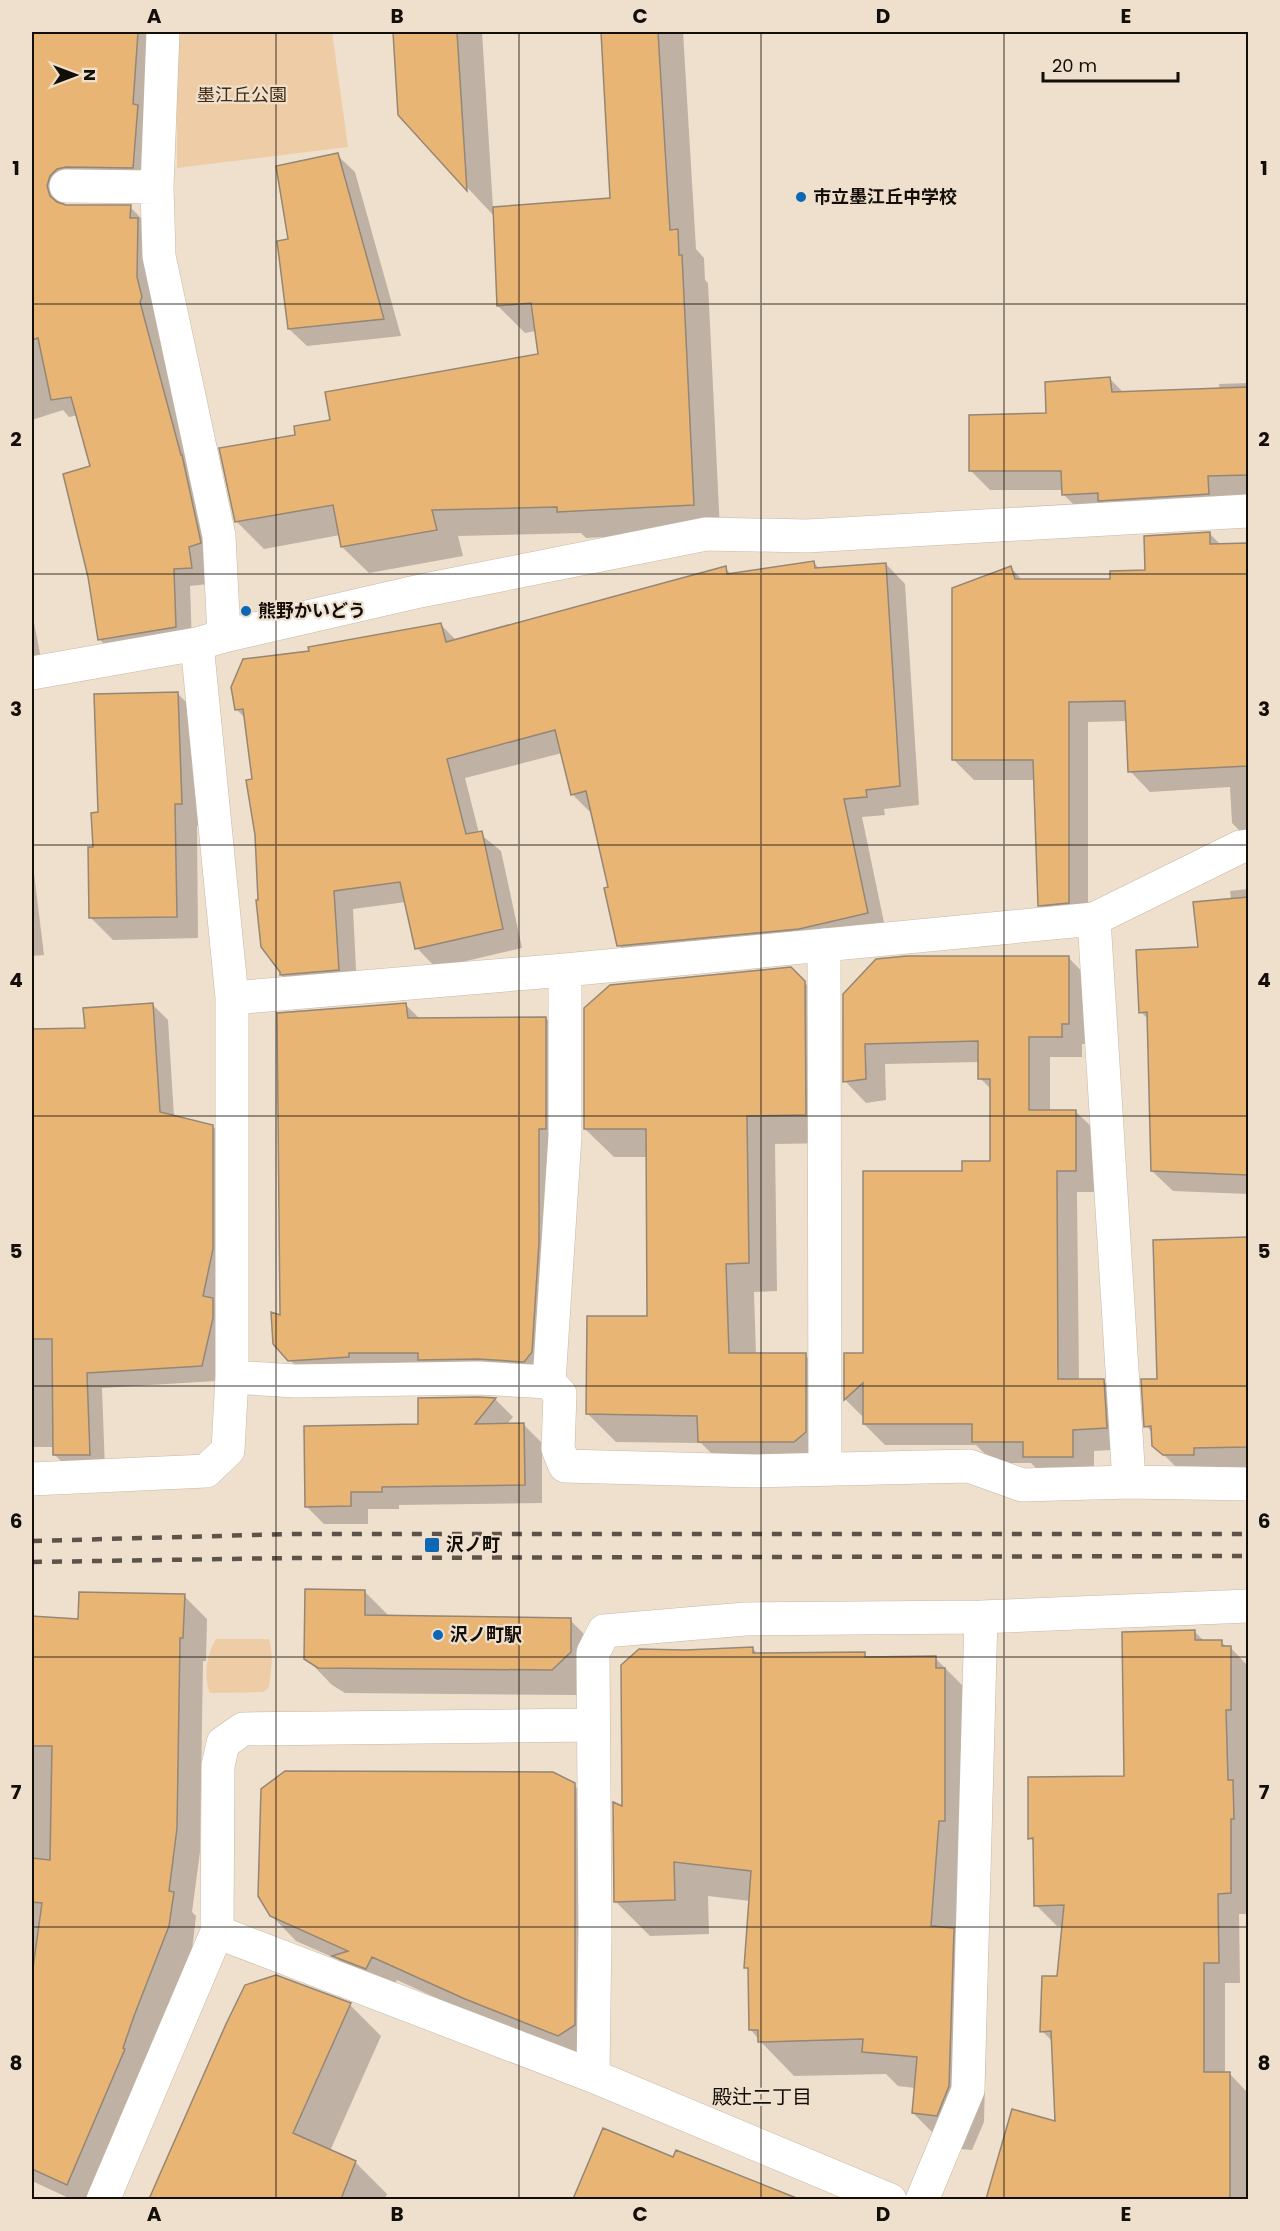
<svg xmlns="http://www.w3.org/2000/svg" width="1280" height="2231" font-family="Poppins,'Noto Sans JP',sans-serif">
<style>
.green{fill:#edcca6}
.shadow{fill:#0003}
.building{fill:#e9b575;stroke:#958675;stroke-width:1.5}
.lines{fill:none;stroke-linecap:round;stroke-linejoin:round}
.minor-casing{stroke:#c7b8a6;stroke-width:34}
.minor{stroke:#fff;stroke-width:33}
.rail{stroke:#5c5349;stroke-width:4.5;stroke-dasharray:10 10;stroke-linecap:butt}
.grid{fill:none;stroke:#130e08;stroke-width:1.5;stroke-opacity:0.55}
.poi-dot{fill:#0c67b4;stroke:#efdfcd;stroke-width:2}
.labels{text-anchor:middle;stroke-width:4.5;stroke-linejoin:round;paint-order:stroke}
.park-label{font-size:18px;fill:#412b0f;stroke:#efdfcd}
.poi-label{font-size:18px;font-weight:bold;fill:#130e08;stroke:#efdfcd;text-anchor:start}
.neighbourhood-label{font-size:20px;fill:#130e08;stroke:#efdfcd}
.neatline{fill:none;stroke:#130e08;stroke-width:2}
.grid-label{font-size:20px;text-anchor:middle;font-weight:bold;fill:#130e08}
</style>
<rect width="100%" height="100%" fill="#efdfcd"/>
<path class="green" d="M177 32H332L348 147 177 168Z
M216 1639H269C274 1654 271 1672 269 1687L263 1692 210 1693C203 1677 207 1653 216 1639Z"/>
<path class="shadow" d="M32 32H151L150 184 67 193 64 204V206L130 207 147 224 196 471 208 584 190 586 192 644 117 657 100 640 90 577 92 467 78 415 69 417 63 410 32 420Z
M394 32H482L493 208 612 199 602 32H683L696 249 704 258 705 280 708 283 720 531 586 538 581 533 458 536 463 556 369 573 342 547 340 535 264 549 237 522 297 436 332 421 540 355 536 331 525 333 498 306 495 217 399 115Z
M337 155 355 172 401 336 307 346 289 329 290 241Z
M1109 378 1124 393 1220 390 1219 384 1248 383V495L1084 515 1063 494V490H990L970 470 1048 415Z
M1209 533 1221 545H1248V839L1232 823 1230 787 1150 792 1130 771 1127 721 1088 722V922L1059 925 1039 905 1035 780H974L954 760 1011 568 1023 581H1111L1147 571Z
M813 562 820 569 886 564 905 584 919 805 884 809 885 815 862 817 886 932 638 965 619 945 610 888 591 813 572 794 562 753 465 778 479 833 501 851 522 948 436 968 417 948 406 902 353 909 357 989 300 994 281 975 260 901 254 780 246 719 236 709 311 653 440 624 457 641 725 568 732 575Z
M32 612 43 669 32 671Z
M177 693 199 715 203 826H197L198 938 113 940 91 918 99 814Z
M32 857 44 955 32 956Z
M1248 889V1194L1173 1191 1152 1171 1149 1020 1141 1012 1199 948 1231 900 1230 891Z
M1068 957 1089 979V1044H1082V1057H1050V1111H1075L1097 1132V1192H1077L1079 1380H1103L1124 1401 1127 1449 1094 1451V1478H1046L1031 1463H994L976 1445H885L864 1424V1418L845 1399 864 1355 963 1172 992 1163V1090L980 1078V1062L885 1064 886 1100 866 1103 845 1081 844 994Z
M791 969 833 1011V1143L775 1144 777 1291 754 1292 756 1355H805L834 1383V1460L728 1470 701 1443 616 1442 588 1414 648 1318V1157H614L585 1129Z
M153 1005 168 1020 174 1117 212 1126 228 1141 216 1381 102 1388 105 1470H70L55 1455V1447H32V1030H38L53 1045Z
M406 1005 421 1020 546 1018 570 1043 556 1377 315 1385 290 1360 282 1316Z
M1248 1238V1471L1178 1469 1154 1445 1153 1433 1146 1426 1159 1380 1154 1242Z
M419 1399H495L513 1417 506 1425H524L542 1443V1503L399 1505V1509H368V1524H324L306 1506 419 1426Z
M364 1591 390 1617 570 1620 596 1646 578 1695 345 1693 332 1685 306 1658Z
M184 1596 207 1619 206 1661H203L200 1852 192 1912 196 1916 192 1950 93 2200H73L32 2181V1618L79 1621Z
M1194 1631 1205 1642H1221L1227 1647H1230L1248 1666V1730H1246L1248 1914H1239L1240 1983H1225V2073H1229L1248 2093V2200H987L1013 2111 1057 2123 1053 2042 1042 2031 1058 1978 1064 1926H1057L1036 1905 1035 1843 1030 1838 1126 1778Z
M752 1648 758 1654H864L869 1659 935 1658 970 1693 967 1943 988 1964 984 2122 972 2150 948 2148 913 2113 915 2088 898 2086 886 2074 794 2076 760 2041 751 2030 749 1970 746 1967 750 1901 708 1896 709 1934 650 1936 615 1901 623 1809 685 1651Z
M574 1785 599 1810 583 2060 491 2023 397 1980 391 1993 359 1980 337 1959 296 1941 271 1915Z
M350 2005 381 2036 330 2151 356 2163 387 2194 384 2200H161L156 2188Z
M604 2130 674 2159 716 2166 797 2200H574Z"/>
<path class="building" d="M32 32H138L133 104 138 105 133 168 66 167 57 169 50 176 47 186 50 196 57 202 66 205H131L130 218H138L137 277 142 297 140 302 181 455H182L200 538 201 543 189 547 192 568 174 569 176 627 98 640 88 577 63 474 90 466 71 397 51 400 38 338 32 340Z
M393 32H457L467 191 398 115Z
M601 32H658L670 230 678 229 679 255H682L694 505 557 512V507L432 510 437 530 341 547 333 505 235 522 219 448 295 435 294 426 330 420 325 392 538 354 531 303 497 306 493 207 610 198Z
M338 153 384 319 288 329 277 241 288 239 276 166Z
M1110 377 1112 392 1248 387V475L1208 476 1209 494 1098 501V493L1062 495 1061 471H969V415L1046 413 1045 382Z
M1210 532V544L1248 543V766L1128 772 1125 701 1069 702V903L1038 906 1033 760H952V588L1011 566 1015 579H1110V571L1145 570 1144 536Z
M814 561 815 568 886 563 900 786 866 790 867 797 844 799 868 913 799 929 617 946 604 888 608 887 586 791 571 795 555 730 447 759 466 834 482 831 503 929 415 949 400 882 334 891 339 970 280 975V972L261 947 256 900H258L255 835 246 780 252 779 243 709 235 710 231 687 243 659 309 651 308 647 441 623 446 642 726 566 727 574Z
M178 692 182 804H175L177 917 89 918 88 847H93L91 813 98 812 94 694Z
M1248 897V1175L1151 1171 1147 1012 1139 1013 1136 950 1198 947 1193 902Z
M907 956H1069V1024H1062V1037H1029V1110H1076V1171H1057L1058 1379H1104L1107 1428 1073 1430V1457H1023V1442H972V1424H863V1383L844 1400V1353H863V1171H962V1161H990V1079H978V1041L865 1044 866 1079 843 1082V994L876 959Z
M791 967 805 981 806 1115 747 1116 749 1263 726 1264 729 1353H806V1432L794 1442H698L697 1416 586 1414 587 1316H647L646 1129H584V1008L610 985Z
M153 1003 160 1112 213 1125V1249L203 1296 213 1298V1318L202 1366 87 1373 90 1455H53L52 1339H32V1029L85 1028 83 1008Z
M406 1003 408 1018 546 1017V1129H539V1242L532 1352 524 1362 479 1359 418 1360V1353H349V1357L288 1361 273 1344 271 1312 280 1315 277 1013Z
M1248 1237V1447L1194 1448V1455H1163L1152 1446 1151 1426 1144 1427 1141 1379H1157L1153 1240Z
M478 1397 496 1398 475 1424 524 1423 525 1485 382 1487V1492H351V1506L305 1507 304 1426 418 1424V1398Z
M305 1589 365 1590V1615L571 1618V1652L552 1670 318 1668 304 1659Z
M79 1592 185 1594 183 1638H180L177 1828 169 1891 174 1892 169 1926 134 2016 123 2048 125 2049 67 2185 32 2169V1975L42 1903 32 1902V1858L50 1860 52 1746H32V1616L78 1619Z
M1195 1630V1640H1222V1646H1231V1710H1226L1228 1780H1233L1234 1819H1231V1893L1218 1894 1219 1963H1204V2072H1230V2199H986L1012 2109 1055 2121 1051 2031 1040 2032 1042 1976H1057L1064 1905 1034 1906 1033 1838 1028 1839V1777L1124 1776 1122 1632Z
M753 1647V1653L865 1652V1657L936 1656V1668H945V1821H939L931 1926 954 1928 949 2086 937 2116 912 2113 917 2057 862 2052 863 2039 758 2042V2030H749L748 1968H744L751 1871 674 1862 675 1900 614 1902 613 1802 622 1806 621 1665 639 1649 685 1650Z
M285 1771 553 1772 575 1783V2025L558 2036 465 1999 372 1957 366 1969 332 1956 348 1951 270 1916 258 1896 261 1789Z
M276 1975 351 2003 293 2133 356 2161 341 2199H149L226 2024 245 1985Z
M603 2128 673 2157 676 2150 799 2199H573Z"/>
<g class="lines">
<defs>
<path id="minor" d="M163 32 157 187 159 256 219 536 224 636
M66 186 157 187
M197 644 232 998V1377
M32 673 197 644 224 636 420 591 706 534 807 536 1248 511
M1094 919 1129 1482
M824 945 825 1469
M232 998 565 970 1094 919 1240 847 1248 846
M549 1382 565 1136V970
M32 1479 206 1471 228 1450 232 1377 295 1381 478 1378 549 1382 560 1394 558 1449 565 1466 755 1471 969 1466 1022 1485 1129 1482 1248 1484
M981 1617 1248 1606
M217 1932 593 2076 890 2200
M593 2076 595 1932 593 1653 604 1631 745 1619 981 1617 968 2090 922 2200
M103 2200 217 1932 218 1766 223 1743 243 1729 593 1725"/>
</defs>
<use href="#minor" class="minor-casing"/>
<use href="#minor" class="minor"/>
<path class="rail" d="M32 1541 292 1534H1248
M32 1562 291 1558 1248 1556"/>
</g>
<path class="grid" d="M276 32V2200M519 32V2200M761 32V2200M1004 32V2200M32 304H1248M32 574H1248M32 845H1248M32 1116H1248M32 1386H1248M32 1657H1248M32 1927H1248"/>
<g class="poi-dot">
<circle cx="801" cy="197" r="6"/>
<circle cx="246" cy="611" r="6"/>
<rect x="424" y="1537" width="16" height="16" rx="3"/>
<circle cx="438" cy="1635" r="6"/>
</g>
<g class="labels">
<g class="park-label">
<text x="242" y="101">墨江丘公園</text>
</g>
<g class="poi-label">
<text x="813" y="203">市立墨江丘中学校</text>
<text x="258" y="617">熊野かいどう</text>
<text x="446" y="1551">沢ノ町</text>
<text x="450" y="1641">沢ノ町駅</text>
</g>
<g class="neighbourhood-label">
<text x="762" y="2104">殿辻二丁目</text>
</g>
</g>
<rect width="1280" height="2231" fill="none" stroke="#efdfcd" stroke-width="66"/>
<g transform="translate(75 75) rotate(90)" stroke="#efdfcd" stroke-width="4.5" paint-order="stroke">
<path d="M0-4.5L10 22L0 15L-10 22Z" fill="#130e08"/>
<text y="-9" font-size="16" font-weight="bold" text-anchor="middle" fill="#130e08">N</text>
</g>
<path d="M1043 72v9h135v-9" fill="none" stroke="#130e08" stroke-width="3"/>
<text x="1052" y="72" font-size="18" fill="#130e08" stroke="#efdfcd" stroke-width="4.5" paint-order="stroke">20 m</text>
<rect x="33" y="33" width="1214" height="2165" class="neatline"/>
<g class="grid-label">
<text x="154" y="23">A</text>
<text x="397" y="23">B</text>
<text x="640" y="23">C</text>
<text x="883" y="23">D</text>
<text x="1126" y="23">E</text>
<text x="16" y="175">1</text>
<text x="1264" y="175">1</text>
<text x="16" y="446">2</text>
<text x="1264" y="446">2</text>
<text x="16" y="716">3</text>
<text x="1264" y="716">3</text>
<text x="16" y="987">4</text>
<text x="1264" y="987">4</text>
<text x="16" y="1258">5</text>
<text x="1264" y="1258">5</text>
<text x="16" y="1528">6</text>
<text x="1264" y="1528">6</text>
<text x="16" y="1799">7</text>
<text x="1264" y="1799">7</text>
<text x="16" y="2070">8</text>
<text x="1264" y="2070">8</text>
<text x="154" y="2221">A</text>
<text x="397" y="2221">B</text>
<text x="640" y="2221">C</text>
<text x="883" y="2221">D</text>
<text x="1126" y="2221">E</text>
</g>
</svg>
